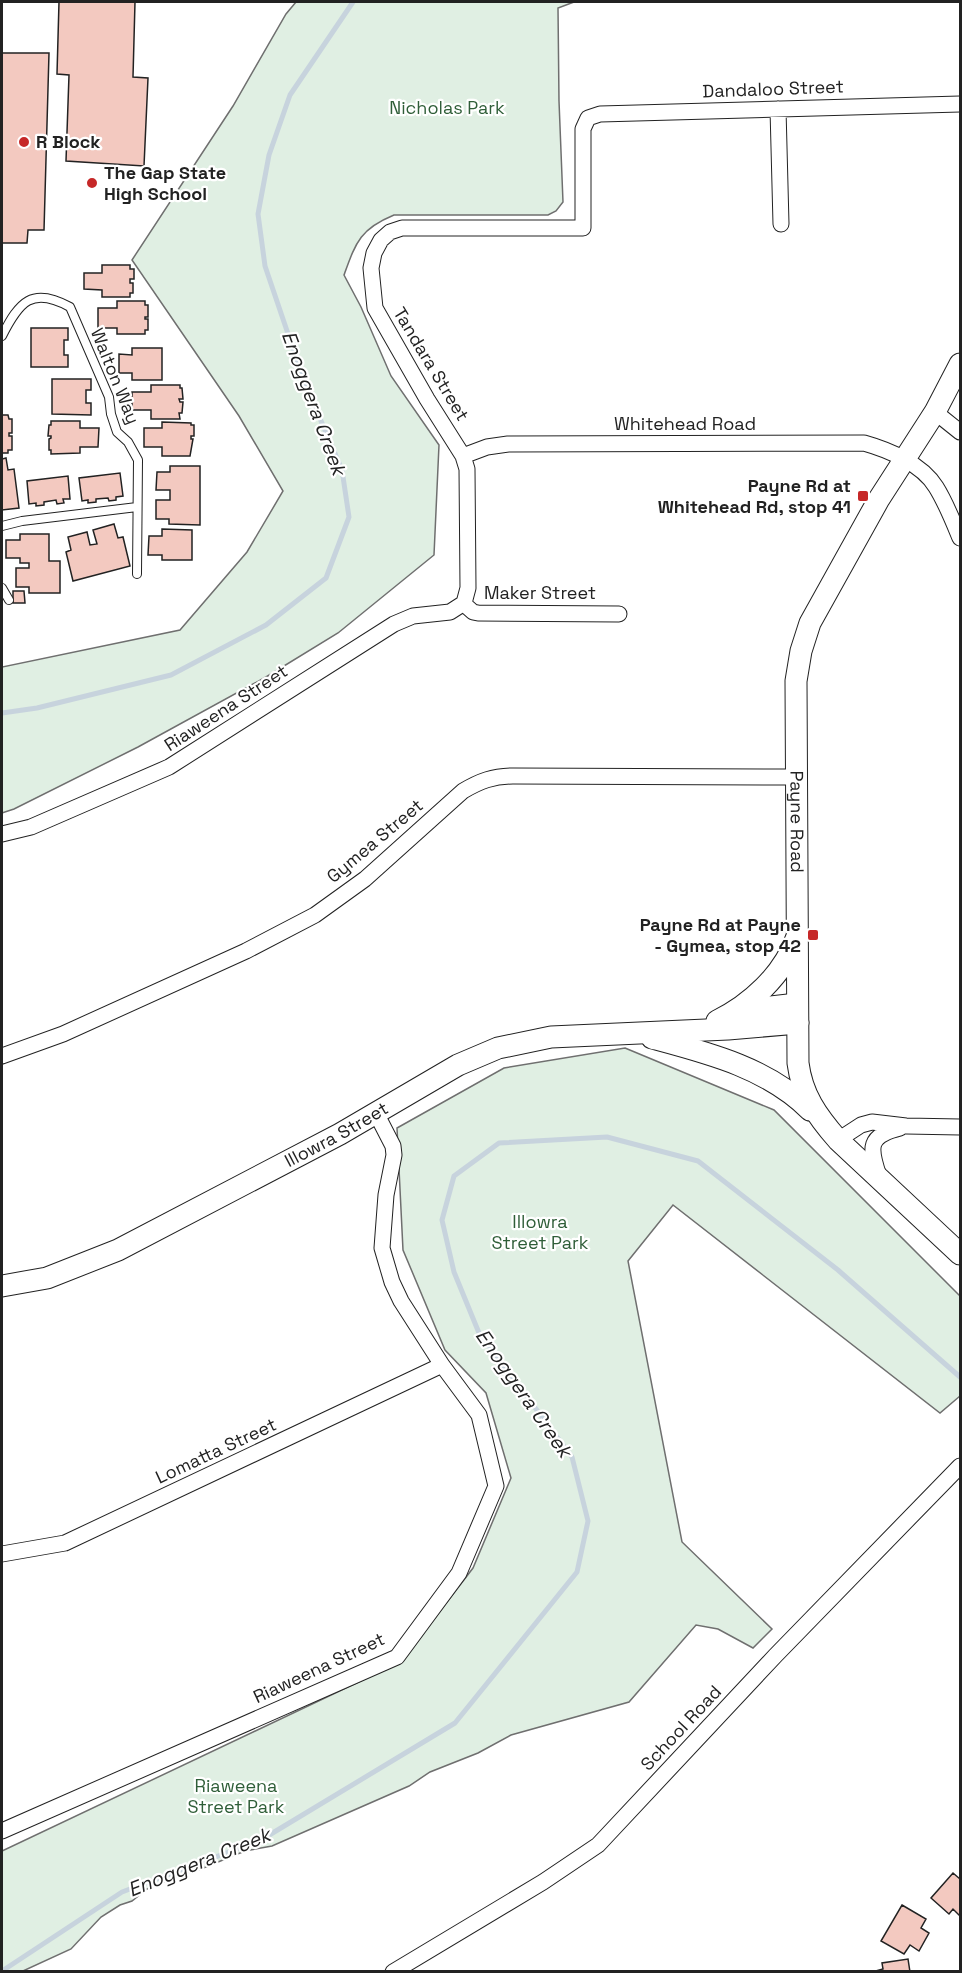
<svg xmlns="http://www.w3.org/2000/svg" width="962" height="1973" font-family="'Space Grotesk',sans-serif">
<style>
.green{fill:#e0efe3;stroke:#6f6f6f;stroke-width:1.5}
.lines{fill:none;stroke-linecap:round;stroke-linejoin:round}
.stream{stroke:#c7d3dd;stroke-width:5}
.building{fill:#f3c9c0;stroke:#222;stroke-width:1.5}
.lane-casing{stroke:#222;stroke-width:10}
.street-casing{stroke:#222;stroke-width:17}
.secondary-casing{stroke:#222;stroke-width:23}
.lane{stroke:#fff;stroke-width:8}
.street{stroke:#fff;stroke-width:15}
.secondary{stroke:#fff;stroke-width:21}
.poi-dot{fill:#c62828;stroke:#fff;stroke-width:2}
.labels{text-anchor:middle;stroke-width:4.5;stroke-linejoin:round;paint-order:stroke}
.street-label{font-size:18px;fill:#222;stroke:#fff}
.park-label{font-size:18px;fill:#2f5e38;stroke:#fff}
.poi-label{font-size:18px;font-weight:bold;fill:#222;stroke:#fff;text-anchor:start}
.water-label{font-size:20px;font-style:italic;fill:#222;stroke:#fff}
</style>
<rect width="100%" height="100%" fill="#fff"/>
<path class="green" d="M296 2H574L558 8 559 101 563 202 556 211 548 215H394C360 229 356 242 344 275L361 307 391 376 439 445 434 555 338 633 266 677 138 747 14 809 2 813V667L180 630 247 552 283 491 239 416 132 260 233 106 286 14Z
M625 1048 774 1110 960 1296V1396L940 1413 673 1205 628 1261 682 1542 772 1629 753 1648 718 1629 696 1625 629 1702 511 1735 478 1753 430 1772 409 1786 272 1846 245 1851 196 1871 186 1873 147 1889 132 1901 120 1905 101 1917 71 1949 23 1971H2V1851L401 1662 473 1568 511 1478 486 1393 445 1350 403 1250 397 1128 504 1068Z"/>
<g class="lines">
<path class="stream" d="M2 713 37 708 171 675 266 625 326 578 349 517 342 470 304 381 265 266 258 214 269 155 290 95 353 2
M2 1971 122 1892 261 1840 455 1723 577 1572 588 1521 572 1457 479 1333 454 1272 442 1220 454 1176 499 1143 607 1137 698 1161 838 1270 960 1377"/>
</g>
<path class="building" d="M59 2H135L133 77 148 78 144 166 66 161 69 75 57 74Z
M2 53H49L44 230H28L27 243H2Z
M102 265H130V269H134V279H130V283H133V293H130V297H102V290L84 289V273H102Z
M117 301H145V305H148V317H145V319H148V330H145V334H117V328H98V308H117Z
M31 328H68V340H64V355H68V367H31Z
M132 348H162V380H132V373H119V354L132 355Z
M52 379H91V390H86V403H91V415L52 414Z
M151 385H180V388H182L183 399H179L180 402H183L182 413H179L180 419H151V410H132V392H151Z
M2 415H8L9 419H12V433H9V436H12V450H8V453H2Z
M51 421H80V428H99L98 447H80V453L51 454V450H49V439L51 438V436H48L49 425H51Z
M162 422 191 423V425H194V436H191V439H193L190 456H162V447H144V428H162Z
M6 458 8 470 14 469 19 508 2 510V459Z
M170 466H200V525L169 524V519H156V500H170V490H156L157 472H170Z
M120 473 123 496 116 497V500L109 501 108 498 96 499V502L88 503V500L82 501 79 478Z
M68 476 70 499H63L64 503 57 504 56 500 44 502V505L36 506V503L29 504 27 481Z
M114 524 118 538 123 537 130 566 73 581 66 552 71 550 68 537 87 532 90 545 97 544 93 530Z
M162 529 192 530V560H162V555H148L149 536H162Z
M20 534H49V561H60V593H29V587H16V568H29V563H20V558H6V540H20Z
M13 591H24L25 603H13Z
M953 1873 960 1879V1916L953 1909 949 1914 931 1898Z
M902 1905 926 1919 921 1928 929 1933 919 1951 910 1945 904 1954 881 1941Z
M908 1959 910 1972H872L883 1969 882 1963Z"/>
<g class="lines">
<defs>
<path id="lane" d="M2 336C19 302 32 286 70 307L109 397 111 414 117 432 128 442 138 460 137 574
M2 526 22 521 137 507
M2 588 9 600"/>
<path id="street" d="M778 109 781 224
M935 412 960 432
M463 456 487 447 508 444 864 443C889 450 922 464 936 487 946 503 953 521 960 538
M464 604 473 612 478 613 619 614
M2 834 31 827 169 767 394 624 413 616 450 612 464 603 468 588 467 469 463 456 427 399 375 308 371 268 374 253 381 240 390 232 402 228H583V129L588 118 600 114 960 104
M2 1056 63 1034 246 951 315 915 365 879 463 791C480 781 493 776 513 776L797 777
M838 1140 861 1125 872 1122 906 1126 960 1127
M879 1176C869 1147 868 1136 900 1128
M2 1554 65 1543 442 1365
M2 1831 397 1657 459 1573 496 1486 479 1415 442 1365 401 1301 392 1282 382 1248 386 1195 394 1155 393 1146 376 1113
M393 1972 543 1882 598 1845 775 1656 960 1466"/>
<g id="secondary">
<path id="s1" d="M960 364 935 412 879 499 810 623 801 651 796 681 798 1063C802 1095 817 1116 838 1140L960 1254"/>
<path d="M737 1015 771 1007 797 1004"/>
<path d="M717 1021C750 1005 783 975 796 939"/>
<path d="M652 1038C708 1053 768 1068 810 1110"/>
<path id="s2" d="M2 1286 47 1278 118 1250 340 1134 458 1065 498 1048 551 1037 728 1029 798 1023"/>
</g>
</defs>
<use href="#lane" class="lane-casing"/>
<use href="#street" class="street-casing"/>
<use href="#secondary" class="secondary-casing"/>
<use href="#lane" class="lane"/>
<use href="#street" class="street"/>
<use href="#secondary" class="secondary"/>
</g>
<g class="poi-dot">
<circle cx="24" cy="142" r="6"/>
<circle cx="92" cy="183" r="6"/>
<rect x="857" y="490" width="12" height="12" rx="3"/>
<rect x="807" y="929" width="12" height="12" rx="3"/>
</g>
<g class="labels">
<g class="street-label">
<text transform="translate(773 89) rotate(-2)" y="6">Dandaloo Street</text>
<text transform="translate(431 364) rotate(59)" y="6">Tandara Street</text>
<text transform="translate(115 376) rotate(68)" y="6">Walton Way</text>
<text x="685" y="430">Whitehead Road</text>
<text x="540" y="599">Maker Street</text>
<text transform="translate(226 708) rotate(-33)" y="6">Riaweena Street</text>
<text dy="6" stroke="none"><textPath href="#s1" startOffset="500">Payne Road</textPath></text>
<text transform="translate(375 841) rotate(-40)" y="6">Gymea Street</text>
<text dy="6" stroke="none"><textPath href="#s2" startOffset="369">Illowra Street</textPath></text>
<text transform="translate(216 1451) rotate(-25)" y="6">Lomatta Street</text>
<text transform="translate(319 1668) rotate(-25)" y="6">Riaweena Street</text>
<text transform="translate(681 1728) rotate(-47)" y="6">School Road</text>
</g>
<g class="park-label">
<text x="447" y="114">Nicholas Park</text>
<text x="540" y="1228">Illowra<tspan x="540" dy="21">Street Park</tspan></text>
<text x="236" y="1792">Riaweena<tspan x="236" dy="21">Street Park</tspan></text>
</g>
<g class="poi-label">
<text x="36" y="148">R Block</text>
<text x="104" y="179">The Gap State<tspan x="104" dy="21">High School</tspan></text>
<text x="851" y="492" text-anchor="end">Payne Rd at<tspan x="851" dy="21">Whitehead Rd, stop 41</tspan></text>
<text x="801" y="931" text-anchor="end">Payne Rd at Payne<tspan x="801" dy="21">- Gymea, stop 42</tspan></text>
</g>
<g class="water-label">
<text transform="translate(314 403) rotate(70)" y="7">Enoggera Creek</text>
<text transform="translate(524 1393) rotate(55)" y="7">Enoggera Creek</text>
<text transform="translate(199 1862) rotate(-22)" y="7">Enoggera Creek</text>
</g>
</g>
<rect width="962" height="1973" fill="none" stroke="#222222" stroke-width="6"/>
</svg>
